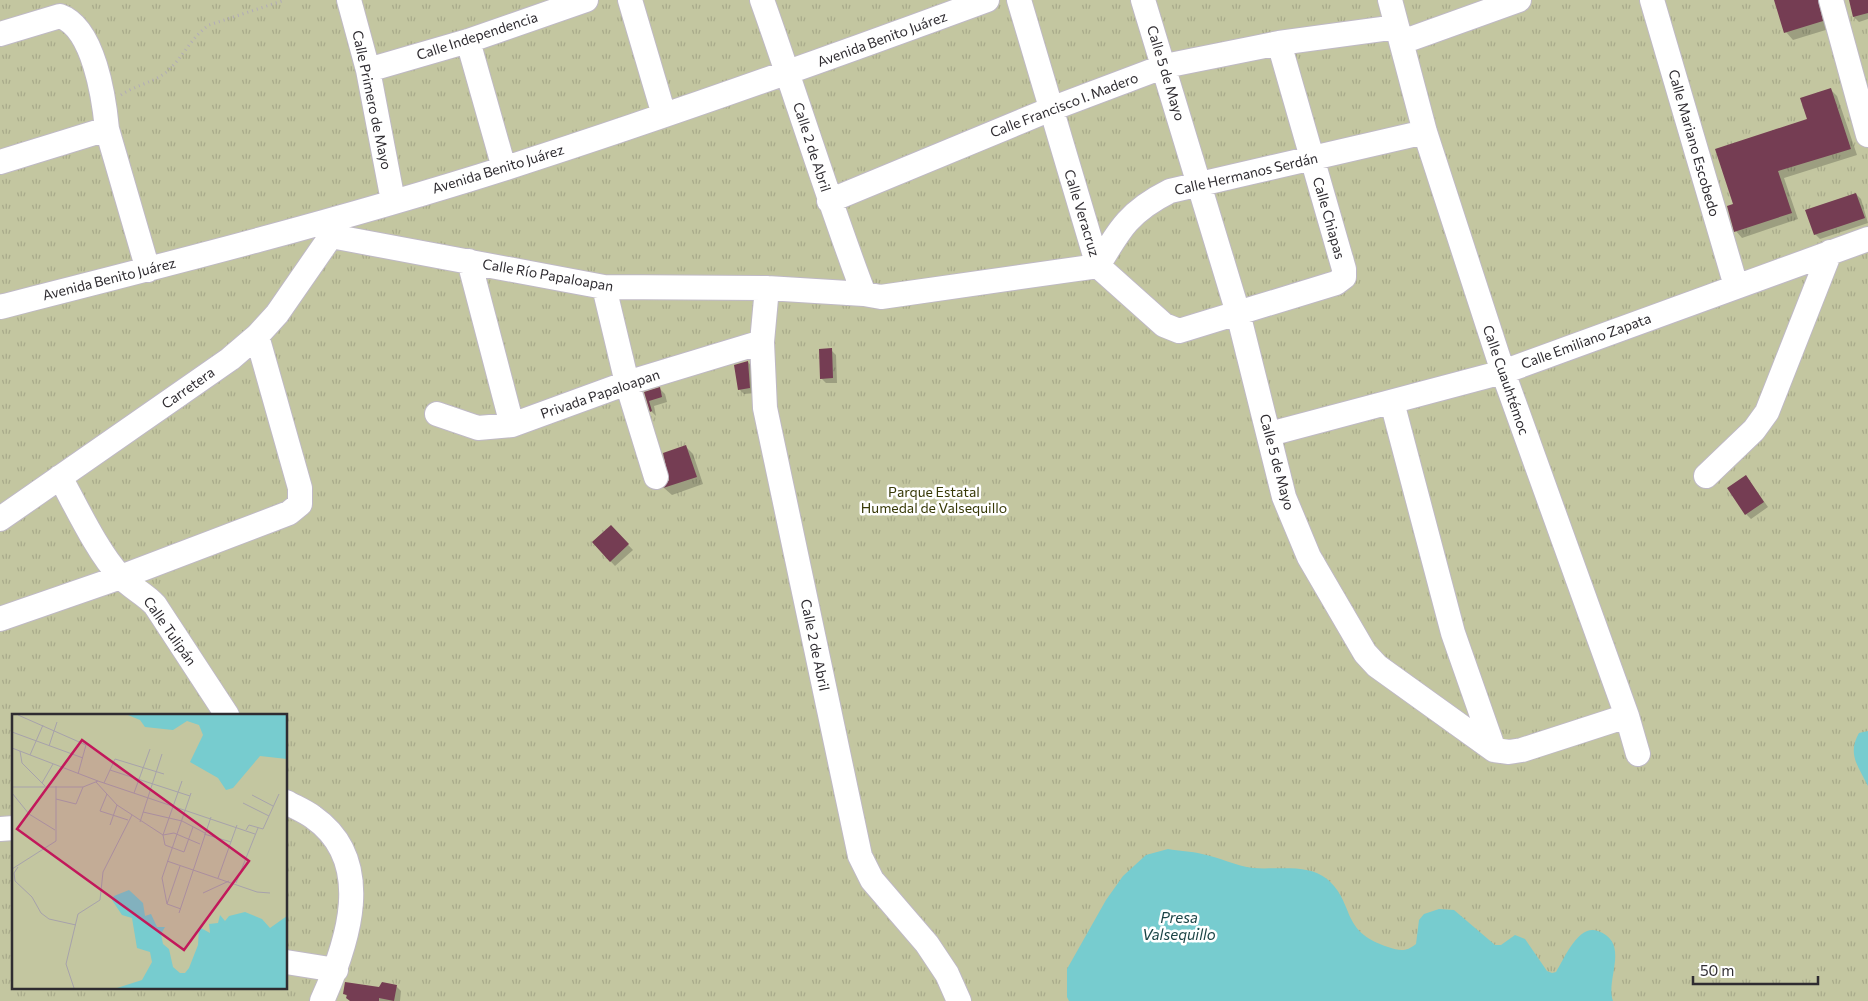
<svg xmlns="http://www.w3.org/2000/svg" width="1868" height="1001" font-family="Commissioner,sans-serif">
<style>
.park{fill:url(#park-tufts);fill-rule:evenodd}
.water{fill:#77cccf}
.shadow{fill:#0003}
.building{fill:#753d53}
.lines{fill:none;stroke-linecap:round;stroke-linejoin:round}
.minor-casing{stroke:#bfb9c5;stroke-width:26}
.path{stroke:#b2acb7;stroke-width:3;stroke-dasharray:1 4;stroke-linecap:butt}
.minor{stroke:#fff;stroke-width:24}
.labels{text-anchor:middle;stroke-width:5;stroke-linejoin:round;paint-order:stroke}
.street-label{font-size:14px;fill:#2f2c31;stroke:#fff}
.park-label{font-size:14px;fill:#373907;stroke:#fff}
.water-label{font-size:15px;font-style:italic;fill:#1c4446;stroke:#fff}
.inset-road{fill:none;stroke:#a7a2ab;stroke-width:1}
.view{fill:#c2185b;fill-opacity:0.15;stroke:#c2185b;stroke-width:2.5}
.inset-edge{fill:none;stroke:#2f2c31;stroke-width:2.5}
</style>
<defs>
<pattern id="park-tufts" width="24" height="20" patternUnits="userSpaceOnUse" patternTransform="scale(1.25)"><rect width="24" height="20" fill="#c3c6a0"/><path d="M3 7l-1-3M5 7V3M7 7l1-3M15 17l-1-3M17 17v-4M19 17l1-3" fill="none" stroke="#a8aa8a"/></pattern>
</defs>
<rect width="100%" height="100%" fill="#f7f0fd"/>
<path class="park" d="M0 0H1868V1001H0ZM14 715H286V987H14Z"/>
<path class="water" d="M1868 731V786C1858 766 1847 754 1859 733Z
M1168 849C1179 851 1191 851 1202 854 1219 857 1236 866 1253 868 1277 870 1308 863 1327 879 1356 904 1339 931 1388 947 1400 951 1406 952 1416 944L1419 920 1424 914 1439 909 1454 910 1495 945H1501L1515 935 1525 939 1547 971 1552 973 1556 972C1565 958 1578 924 1598 931 1631 943 1605 979 1613 1001H1069L1067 997V969L1106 900 1123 876 1146 855Z"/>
<path class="shadow" d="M1776 0H1822L1829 29 1793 40 1786 32Z
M1850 0H1868V19L1859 22 1854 17Z
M1830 89 1837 96 1857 155 1784 178 1798 219 1742 238 1736 231 1734 205 1809 120Z
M1856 194 1861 199 1868 223 1820 239 1815 234Z
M831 350 836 355 837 383H826L821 378Z
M748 362 752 367 755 393 744 394 739 389Z
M660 389 665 394 667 402 654 406 656 416 651 411 646 393Z
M685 446 693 454 703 484 672 495 664 488 671 480Z
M1746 476 1768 507 1751 519 1746 514Z
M611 527 633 550 615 566 593 543Z
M396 986 401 991 400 1001H351L344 993Z"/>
<path class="building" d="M1774 0H1818L1823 21 1784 33Z
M1849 0H1868V13L1853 17Z
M1831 88 1851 149 1778 171 1792 213 1734 232 1727 206 1733 204 1715 149 1807 119 1800 98Z
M1856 193 1865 218 1814 235 1805 210Z
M832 348 833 378 820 379 819 349Z
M748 361 750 388 738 390 734 365Z
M660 387 662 397 649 401 652 411 650 412 644 392Z
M686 445 697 477 663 488 669 480 663 453Z
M1746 475 1764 502 1745 515 1727 488Z
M611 525 629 544 610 562 592 542Z
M345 982 379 987 382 982 397 985 394 1001 379 998V1001H350L346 998 347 995 343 994Z"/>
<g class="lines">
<defs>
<path id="minor" d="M349 0 368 70 393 201
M630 0 664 115
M762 0C797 98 827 197 864 294
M1019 0 1098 266 1164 325 1179 331 1336 283 1344 277V269L1279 43
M1143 0 1238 313 1284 497 1309 557 1365 653 1377 666 1494 750 1509 752 1522 750 1627 716
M1390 0 1425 132 1503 372 1627 716 1638 754
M1652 0 1736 286
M1831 0 1868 135
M0 34 60 16C94 28 104 98 107 129L148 270
M468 41 504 168
M1402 42 1519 0
M368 70 468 41 586 0
M0 162 107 129
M829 201 1051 109 1165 66 1279 43 1397 27
M331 236 604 287 767 288 864 294 881 297 1098 266
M469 261 512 425
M1098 266C1120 228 1130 211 1170 191L1425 132
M604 287 627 383 656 477
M767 288 762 342 765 408 860 856 872 880 927 944 947 974 959 1001
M0 307C169 264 339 221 506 168 668 116 827 59 987 0
M1392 402 1453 633 1494 750
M437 414 478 428 512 425 627 383 762 342
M1270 434 1503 372 1868 239
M1706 476 1754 430 1767 412 1830 252
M60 477C76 506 98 553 120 576 130 587 145 594 155 605L227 715
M0 519 230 359 257 336 277 314 331 236 336 222
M0 619 121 577 289 513 300 504V488L257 336
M286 802C295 807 305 811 313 817 376 861 348 943 322 1001
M0 829 14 828
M286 962 336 970"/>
</defs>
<use href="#minor" class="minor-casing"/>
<path class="path" d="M121 95C134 86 151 83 164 74 181 61 190 38 209 25L285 0"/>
<use href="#minor" class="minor"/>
</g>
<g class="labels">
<g class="street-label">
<text transform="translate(477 36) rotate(-18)" y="5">Calle Independencia</text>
<text transform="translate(882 39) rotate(-20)" y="5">Avenida Benito Juárez</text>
<text transform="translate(1166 73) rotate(73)" y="5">Calle 5 de Mayo</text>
<text transform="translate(372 100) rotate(78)" y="5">Calle Primero de Mayo</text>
<text transform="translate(1064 105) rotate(-21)" y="5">Calle Francisco I. Madero</text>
<text transform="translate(1694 143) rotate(74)" y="5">Calle Mariano Escobedo</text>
<text transform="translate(812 147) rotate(72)" y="5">Calle 2 de Abril</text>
<text transform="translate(498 169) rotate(-17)" y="5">Avenida Benito Juárez</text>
<text transform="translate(1246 174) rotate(-13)" y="5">Calle Hermanos Serdán</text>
<text transform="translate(1082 213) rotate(73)" y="5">Calle Veracruz</text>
<text transform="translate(1329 218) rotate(74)" y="5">Calle Chiapas</text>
<text transform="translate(548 275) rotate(10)" y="5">Calle Río Papaloapan</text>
<text transform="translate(109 279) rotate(-14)" y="5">Avenida Benito Juárez</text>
<text transform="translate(1586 341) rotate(-20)" y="5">Calle Emiliano Zapata</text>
<text transform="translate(1506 380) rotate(71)" y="5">Calle Cuauhtémoc</text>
<text transform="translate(188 388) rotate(-35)" y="5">Carretera</text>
<text transform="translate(600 394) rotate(-19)" y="5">Privada Papaloapan</text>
<text transform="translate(1277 462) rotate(75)" y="5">Calle 5 de Mayo</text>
<text transform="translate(170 631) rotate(55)" y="5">Calle Tulipán</text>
<text transform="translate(815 645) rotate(78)" y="5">Calle 2 de Abril</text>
</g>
<g class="park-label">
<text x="934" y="497">Parque Estatal<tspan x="934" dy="16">Humedal de Valsequillo</tspan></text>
</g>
<g class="water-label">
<text x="1179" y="923">Presa<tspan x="1179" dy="17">Valsequillo</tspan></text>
</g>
</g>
<g transform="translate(12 714)">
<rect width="275" height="275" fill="#f7f0fd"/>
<path d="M0 1H275V274H0Z" fill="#c3c6a0"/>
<path d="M116 1H275V45L248 42 221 74 214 76 206 64 178 48 191 21 187 11 175 7 161 16 133 13 128 6ZM117 176 131 189 133 202 139 200 145 213H153L149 220 151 230 157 235 161 253 168 259H173L177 254 186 231 187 213 198 219 197 210 206 209 208 201 213 207 217 202 233 198 250 205 258 214 275 202V274H105L130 266 140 248 138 238 125 234 120 204 110 201 100 186 102 182Z" fill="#77cccf"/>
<path class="inset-road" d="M6 1 74 31 66 60M0 18 71 44M37 32 45 8M0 34 86 67 243 120M8 37 10 49 33 72M18 41 31 11M98 56 178 82M170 67 151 121 153 131 172 138 181 113M84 68 105 91 151 121M30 69 41 50M92 69 103 45 152 60M0 73H71L86 67M0 79 17 100 43 116M122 79 138 35M95 80 88 97 116 106M240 81 261 92M44 85 64 90 71 73M231 89 257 102M131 98 170 107 193 119M128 108 150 40M98 111 105 91M234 116 237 111 251 115 267 80M192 120 219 128M151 121 162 119 188 130M155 147 245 178 258 179M6 153 2 159 3 167 20 183 29 199 37 205 64 211M0 155 44 127V72M206 164 225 111M224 169 246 114M191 179 217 167M155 190 168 152M169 195 155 190 150 164 179 79M167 199 199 103M62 274 54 250 66 200 88 186 91 158 120 101"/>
<path class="view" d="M70 26 237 147 172 236 5 115Z"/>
<rect width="275" height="275" class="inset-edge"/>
</g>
<path d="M1693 976v8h125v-8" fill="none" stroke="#2f2c31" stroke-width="2.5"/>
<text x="1700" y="976" font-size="15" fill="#2f2c31" stroke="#ffffff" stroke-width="4" paint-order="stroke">50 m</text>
</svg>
